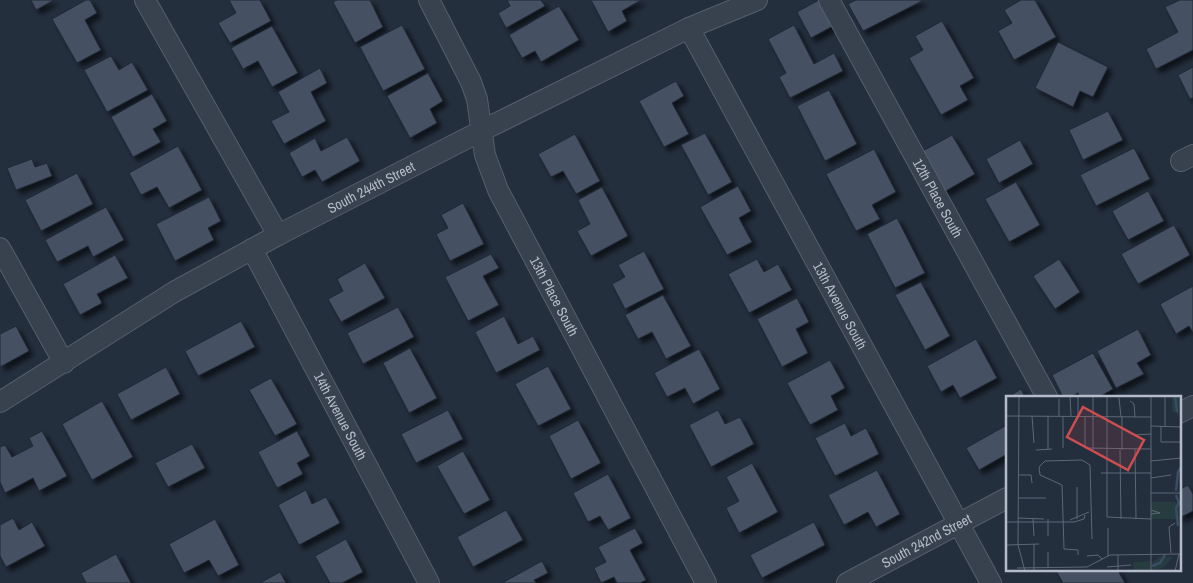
<svg xmlns="http://www.w3.org/2000/svg" width="1193" height="583" font-family="'Archivo Narrow',sans-serif">
<style>
.building{fill:#455162;stroke:#1f2835;filter:url(#shadow)}
.lines{fill:none;stroke-linecap:round;stroke-linejoin:round}
.minor-casing{stroke:#565f6c;stroke-width:22}
.minor{stroke:#38414e;stroke-width:20}
.labels{text-anchor:middle;stroke-width:4;stroke-linejoin:round;paint-order:stroke}
.street-label{font-size:14px;fill:#b4bcc9;stroke:#1d2633}
.inset-river{fill:none;stroke:#394c67;stroke-width:2.5}
.inset-road{fill:none;stroke:#5e6776;stroke-width:1}
.view{fill:#ce4d50;fill-opacity:0.15;stroke:#ce4d50;stroke-width:2.5}
.inset-edge{fill:none;stroke:#b4bcc9;stroke-width:2.5}
</style>
<defs>
<filter id="shadow"><feDropShadow dx="4.5" dy="4.5" stdDeviation="2.5" flood-color="#0009"/></filter>
</defs>
<rect width="100%" height="100%" fill="#242f3e"/>
<path class="building" d="M31 0H54L36 10Z
M86 0H90L97 13 85 20 101 50 77 63 52 19Z
M229 0H260L271 21 230 43 218 23 236 13Z
M337 0H370L383 27 355 43 333 2Z
M507 0H541L545 6 506 28 498 13 510 6Z
M591 0H641L622 11 627 21 608 32Z
M819 0 833 26 811 38 797 12Z
M856 0H922V1L863 31 848 4Z
M1021 0H1035L1056 37 1014 60 998 31 1012 23 1004 10Z
M1180 0H1193V50L1156 69 1146 49 1178 32 1165 7Z
M559 6 579 40 541 62 535 51 522 58 509 35Z
M942 21 974 78 960 86 968 100 941 115 909 58 923 50 915 36Z
M402 25 425 69 383 91 360 47Z
M794 25 814 64 834 53 843 71 790 98 779 77 786 73 768 39Z
M272 26 298 73 272 87 258 61 243 69 231 48Z
M1058 42 1108 67 1093 97 1080 91 1073 107 1035 88Z
M111 56 119 70 132 62 148 90 107 112 84 70Z
M1193 67V98L1190 99 1178 75Z
M320 68 327 83 311 92 326 121 284 144 271 121 289 112 278 92Z
M428 73 443 101 430 109 437 123 410 138 387 96Z
M676 81 684 96 672 103 689 134 664 147 639 101Z
M829 90 857 144 825 161 797 106Z
M152 94 167 121 153 129 161 142 133 157 111 117Z
M1108 111 1123 140 1083 160 1069 130Z
M705 133 732 182 708 195 681 145Z
M575 134 600 181 576 194 563 171 551 177 538 154Z
M952 135 975 174 944 192 921 152Z
M347 137 360 161 322 182 315 170 302 177 289 153 315 138 321 151Z
M1020 140 1033 164 999 183 986 159Z
M178 146 202 190 169 208 157 187 141 195 129 173Z
M1134 148 1150 179 1096 206 1080 175Z
M874 149 896 192 872 205 880 219 856 231 826 174Z
M32 159 35 167 47 163 52 176 16 190 7 168Z
M77 173 93 204 41 231 25 200Z
M1016 182 1040 225 1009 242 985 199Z
M738 186 751 211 739 218 752 242 727 255 700 207Z
M602 187 628 236 591 256 577 231 590 224 578 200Z
M1148 191 1164 221 1128 240 1112 211Z
M209 197 221 221 208 228 214 240 175 261 156 224Z
M463 203 484 244 450 261 436 234 448 228 441 215Z
M106 207 124 240 93 257 88 246 57 262 45 240Z
M897 218 925 273 895 288 867 234Z
M1174 225 1190 255 1138 284 1121 254Z
M644 251 664 289 625 309 612 284 625 277 618 265Z
M491 254 499 268 483 276 499 305 468 321 445 277Z
M115 255 128 278 97 294 102 303 80 315 63 284Z
M757 259 764 272 778 264 792 290 749 313 728 274Z
M1059 259 1080 292 1055 309 1033 276Z
M365 263 385 298 341 322 328 299 343 291 337 279Z
M921 282 950 336 925 350 895 295Z
M1193 286V333L1189 326 1176 334 1160 304Z
M663 295 691 346 666 359 652 332 638 339 625 315Z
M797 298 809 322 796 329 808 353 782 367 757 319Z
M398 307 414 337 363 364 347 333Z
M504 316 518 344 533 336 540 350 496 373 475 332Z
M241 321 255 347 198 376 185 351Z
M16 326 29 351 0 367V334Z
M1138 329 1151 355 1137 363 1144 374 1116 388 1097 351Z
M976 339 997 378 960 398 953 385 941 392 927 366Z
M410 348 437 398 409 413 383 363Z
M699 349 720 389 693 404 685 388 667 397 654 373Z
M1093 353 1113 389 1099 397H1080L1078 393 1070 397H1063L1052 375Z
M830 360 845 388 831 396 838 410 810 425 787 383Z
M548 366 571 409 538 426 515 384Z
M166 367 180 394 131 420 117 394Z
M271 378 297 424 275 436 249 390Z
M1021 389 1025 397H1008Z
M102 401 133 457 92 480 62 424Z
M448 410 463 439 416 463 401 434Z
M718 410 725 424 740 417 754 444 711 467 689 425Z
M578 420 601 463 571 479 549 436Z
M845 423 851 436 866 428 879 454 835 476 815 438Z
M1007 425V454L979 470 966 448Z
M42 431 67 476 39 491 33 478 5 493 0 482V447L5 445 12 457 33 446 29 438Z
M297 431 310 456 297 463 303 474 277 488 258 452Z
M192 444 205 468 168 487 155 463Z
M463 451 490 500 464 514 437 466Z
M752 463 778 512 739 533 726 508 739 501 726 477Z
M877 470 900 514 876 527 868 512 844 525 828 495Z
M608 474 631 518 608 530 600 516 588 522 573 493Z
M1188 485 1193 494V511L1179 518V490Z
M306 490 312 504 326 497 340 523 299 545 278 505Z
M506 510 523 540 473 567 457 537Z
M13 518 19 530 32 522 45 546 6 567 0 556V525Z
M215 519 239 565 218 576 209 560 184 573 169 544Z
M814 522 825 545 762 578 750 555Z
M635 528 643 543 630 550 646 580 640 583H617L614 577 601 583 594 568 606 562 598 547Z
M346 539 363 572 342 583H330L315 556Z
M116 554 131 583H86L81 573Z
M542 561 548 573 534 580 536 583H502Z
M1055 569H1117L1125 583H1063Z
M280 572 286 583H260Z"/>
<g class="lines">
<defs>
<g id="minor">
<path d="M145 0 278 235"/>
<path id="s1" d="M429 0 471 82 477 99 485 155 498 190 706 583"/>
<path id="s2" d="M829 0 1047 397"/>
<path id="s3" d="M689 28 991 583"/>
<path d="M1181 161 1193 155"/>
<path d="M0 248 64 363"/>
<path id="s4" d="M252 249 429 583"/>
<path id="s5" d="M0 402 174 292 278 235 481 131 689 28 757 0"/>
<path d="M1179 413 1193 406"/>
<path id="s6" d="M847 583 1007 498"/>
</g>
</defs>
<use href="#minor" class="minor-casing"/>
<use href="#minor" class="minor"/>
</g>
<g class="labels">
<g class="street-label">
<text dy="5" stroke="none"><textPath href="#s5" startOffset="429">South 244th Street</textPath></text>
<text dy="5" stroke="none"><textPath href="#s2" startOffset="226">12th Place South</textPath></text>
<text dy="5" stroke="none"><textPath href="#s1" startOffset="324">13th Place South</textPath></text>
<text dy="5" stroke="none"><textPath href="#s3" startOffset="316">13th Avenue South</textPath></text>
<text dy="5" stroke="none"><textPath href="#s4" startOffset="189">14th Avenue South</textPath></text>
<text dy="5" stroke="none"><textPath href="#s6" startOffset="90">South 242nd Street</textPath></text>
</g>
</g>
<g transform="translate(1006 396)">
<rect width="175" height="175" fill="#242f3e"/>
<path d="M166 0H175V20L166 15ZM145 106H175V123H145ZM155 160 167 161 158 171 146 175 147 166ZM145 165 144 175H119L128 174 127 166Z" fill="#263c3f"/>
<path class="inset-river" d="M169 0 171 16M170 95 172 76 175 71M170 99 173 107 170 112 172 130M146 170 154 167 159 159"/>
<path class="inset-road" d="M13 0 12 149 19 175M64 0 65 20M87 0V54M101 0V121L145 123M159 0V30M113 2 115 21M53 3V20M124 5 128 8 129 21M0 20 145 21M26 20 28 47M42 20V53M72 20V0M79 21V52L145 53M116 21V54M145 30 175 31M155 30V46H175M128 39 145 38M57 52V20M129 53 130 123M30 54 46 53M114 54 115 123M145 65 175 62M95 77H145M12 79H25L26 87M145 82 165 79M71 91V123M145 97H175M12 102H40M145 118 154 117 145 114M12 122 38 123M27 123 28 140M42 123V140M64 124 83 116M0 126H68L78 123 79 119M102 132V160M28 148V175M1 149 33 148M58 153 56 89 34 79 33 71 39 65 76 64 84 69 86 143M58 153 72 154V159M42 156V172M165 157 163 131 169 127M81 160 92 159 96 163M101 171 125 169M11 172 81 171 104 159 175 158M112 175V159M145 175V0M169 175 173 158"/>
<path class="view" d="M77 11 138 44 122 74 61 41Z"/>
<rect width="175" height="175" class="inset-edge"/>
</g>
</svg>
